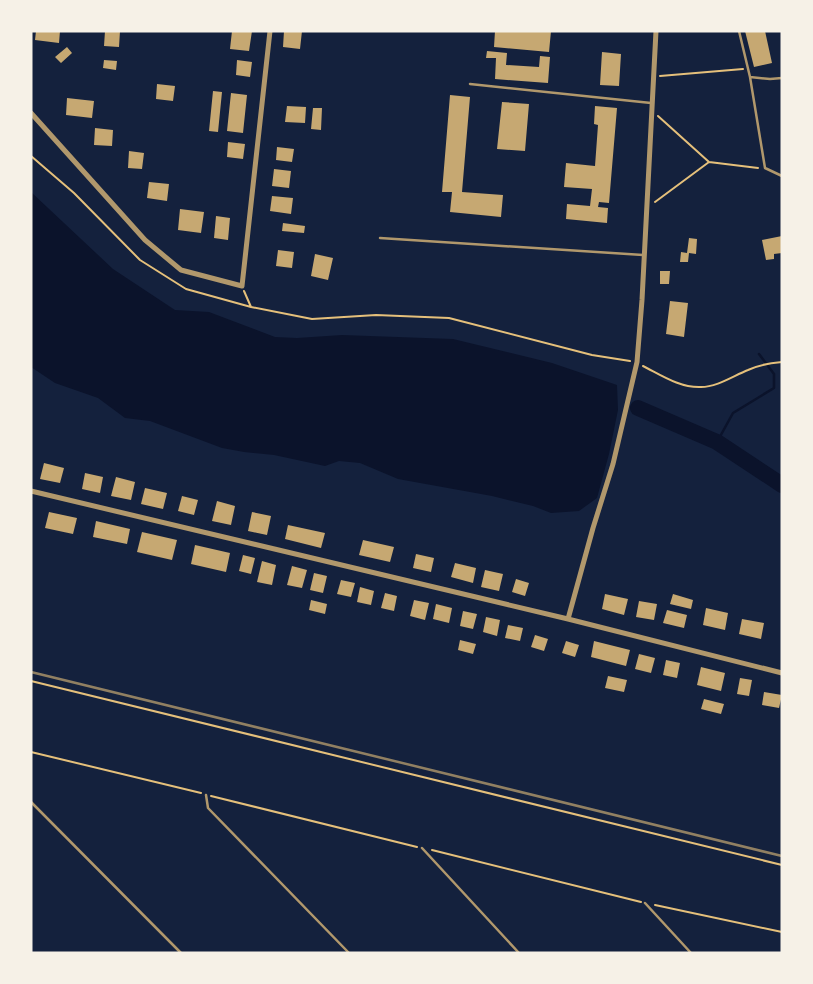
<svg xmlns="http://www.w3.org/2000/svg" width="813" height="984" font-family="Manrope,sans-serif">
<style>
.water{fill:#0b132b}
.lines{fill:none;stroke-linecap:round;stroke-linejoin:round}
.stream{stroke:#0b132b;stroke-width:2.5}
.river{stroke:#0b132b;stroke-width:16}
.building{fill:#c6a872}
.path{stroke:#e5c07b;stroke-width:2}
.service{stroke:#b1986c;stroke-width:2.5}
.minor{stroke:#b1986c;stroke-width:5}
.rail{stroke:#918062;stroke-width:2.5}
</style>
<rect width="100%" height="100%" fill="#14213d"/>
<path class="water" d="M31 192 113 269 175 310 209 312 275 337 297 338 342 335 453 339 552 363 617 385 618 410 609 454 597 498 579 511 551 513 533 506 492 496 398 479 360 463 339 461 325 466 274 455 244 452 222 448 150 421 125 418 98 398 55 383 31 367Z"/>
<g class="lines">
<path class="stream" d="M717 442 733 413 774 388V374L759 354"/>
<path class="river" d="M638 408 717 442 782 485"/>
</g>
<path class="building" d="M36 31H60L59 43 35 40Z
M105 31H120L119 47 104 46Z
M232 31H252L249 51 230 49Z
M284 31H302L300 49 283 47Z
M495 31H551L549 52 494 47Z
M745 31H765L772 63 754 67Z
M67 47 72 53 61 63 55 57Z
M487 51 507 53 506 65 539 67 540 56 550 57 548 83 495 79 496 58H486Z
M602 52 621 54 619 86 600 85Z
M104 60 117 61 116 70 103 68Z
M237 60 252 62 250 77 236 75Z
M157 84 175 86 173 101 156 99Z
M213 91 222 92 218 132 209 131Z
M231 93 247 95 243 133 227 131Z
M450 95 470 97 462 192 503 195 501 217 450 212 452 192H442Z
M67 98 94 101 92 118 66 115Z
M502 102 529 104 525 151 497 149Z
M287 106 306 107 305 123 285 122Z
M595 106 617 108 609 203 599 202 598 207 608 208 607 223 566 219 567 204 590 206 592 189 564 187 566 163 595 166 598 125 594 124Z
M313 108H322L321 130 311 129Z
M95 128 113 130 112 146 94 145Z
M228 142 245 144 243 159 227 157Z
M277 147 294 149 292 162 276 160Z
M129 151 144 153 142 169 128 168Z
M274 169 291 171 289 188 272 186Z
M149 182 169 184 167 201 147 198Z
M272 196 293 198 291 214 270 211Z
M180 209 204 212 201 233 178 230Z
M216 216 230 218 228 240 214 238Z
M283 223 305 226 304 233 282 231Z
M782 236V253L774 254V259L766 260 762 240Z
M689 238 697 239 696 254 689 253 688 262H680L681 252 687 253Z
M278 250 294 252 292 268 276 266Z
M315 254 333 258 328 280 311 276Z
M660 271H670L669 284H660Z
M670 301 688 303 684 337 666 334Z
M44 463 64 468 60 483 40 479Z
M85 473 103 477 100 493 82 489Z
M116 477 135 482 131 500 111 496Z
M145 488 167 493 163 509 141 504Z
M182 496 198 500 194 515 178 511Z
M217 501 235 506 231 525 212 521Z
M49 512 77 518 73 534 45 528Z
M252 512 271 516 267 535 248 531Z
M96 521 130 529 127 544 93 537Z
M288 525 325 533 321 548 285 539Z
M142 532 177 540 172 560 137 552Z
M363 540 394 547 390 562 359 555Z
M195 545 230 553 226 572 191 564Z
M416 554 434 558 431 572 413 568Z
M243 555 255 558 251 574 239 571Z
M262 561 276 565 272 585 257 582Z
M455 563 476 568 473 583 451 577Z
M292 566 307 570 302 588 287 585Z
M485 570 503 574 499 591 481 587Z
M314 573 327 576 323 593 310 590Z
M516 579 529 583 525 596 512 592Z
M341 580 355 583 351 597 337 594Z
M360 587 374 591 371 605 357 602Z
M385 593 397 596 394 611 381 608Z
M605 594 628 599 624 615 602 609Z
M673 594 693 600 691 609 670 604Z
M311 600 327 604 325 614 309 610Z
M414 600 429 603 425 620 410 616Z
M639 601 657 604 654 620 636 617Z
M436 604 452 608 449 623 433 619Z
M706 608 728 613 725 630 703 625Z
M667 610 687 615 684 628 663 623Z
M463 611 477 614 473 629 460 626Z
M486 617 500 620 497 636 483 632Z
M742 619 764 623 761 639 739 634Z
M508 625 523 628 520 641 505 638Z
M535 635 548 639 544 651 531 647Z
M460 640 476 644 473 654 458 650Z
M566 641 579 645 575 657 562 653Z
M594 641 630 650 626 666 591 657Z
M639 654 655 658 651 673 635 669Z
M666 660 680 663 677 678 663 675Z
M701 667 725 673 721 691 697 685Z
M608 676 627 680 624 692 605 688Z
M740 678 752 680 749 696 737 694Z
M764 692 782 695 779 708 762 705Z
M704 699 724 704 721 714 701 709Z"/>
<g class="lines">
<path class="path" d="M660 76 743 69
M658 116 709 162 758 168
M31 156 74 193 140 260 186 289 251 307 312 319 376 315 449 318 592 355 630 361
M655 202 709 162
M244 291 251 307
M643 366C661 375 680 388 701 387 717 387 733 376 748 370 758 365 771 363 782 362
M31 681 782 865
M31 752 201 793
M211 796 417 847
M432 850 641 902
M655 905 782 932"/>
<path class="service" d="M739 31 750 77 765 168 782 176
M750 77 770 79 782 78
M470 84 651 103
M380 238 643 255
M206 795 208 808 349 953
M31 802 181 953
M422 848 519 953
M645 903 691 953"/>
<path class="minor" d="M31 113 145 240 181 270 242 286 270 31
M31 491 568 619 782 673
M568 619 593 528 613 464 637 362 642 300 656 31"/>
<path class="rail" d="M31 672 782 856"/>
</g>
<rect width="813" height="984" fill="none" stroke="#f6f1e7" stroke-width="65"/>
</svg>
